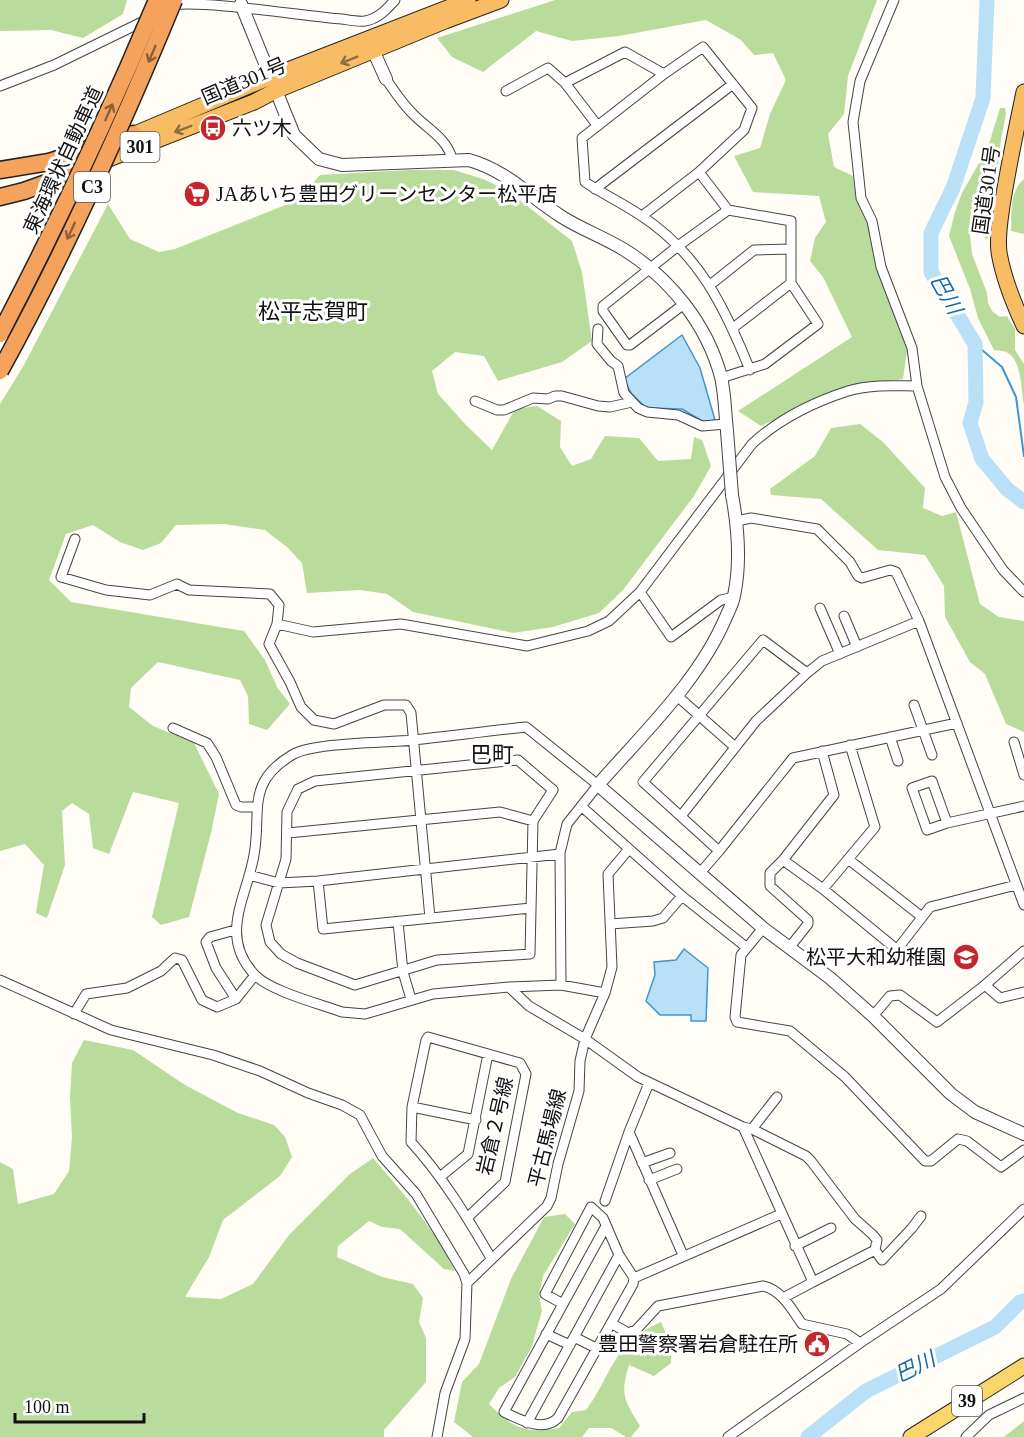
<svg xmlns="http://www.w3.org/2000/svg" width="1024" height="1437" font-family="'Times New Roman','Noto Sans JP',serif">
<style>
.forest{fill:#b9dc9c}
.water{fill:#b9e0f7;stroke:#3f96cf;stroke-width:1.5}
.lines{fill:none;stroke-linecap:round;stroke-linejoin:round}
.stream{stroke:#3f96cf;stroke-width:2}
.river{stroke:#b9e0f7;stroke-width:15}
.minor-casing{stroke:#444;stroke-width:11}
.tertiary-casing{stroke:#444;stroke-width:14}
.primary-casing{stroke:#222;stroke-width:17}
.trunk-casing{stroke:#222;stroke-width:17}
.motorway-casing{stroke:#222;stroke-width:19}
.minor{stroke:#fff;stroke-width:9}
.tertiary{stroke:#fff;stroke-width:12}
.primary{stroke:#f9d66b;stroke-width:15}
.trunk{stroke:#f7bc64;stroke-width:15}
.motorway{stroke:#f5a25d;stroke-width:16}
.tertiary-bridge-casing{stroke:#444;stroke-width:14;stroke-linecap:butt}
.motorway-bridge-casing{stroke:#222;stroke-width:19;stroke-linecap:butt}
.tertiary-bridge{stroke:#fff;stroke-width:12}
.motorway-bridge{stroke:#f5a25d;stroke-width:16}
.oneway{stroke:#8e613b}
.oneway2{stroke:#906f3f}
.labels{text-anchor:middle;stroke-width:6;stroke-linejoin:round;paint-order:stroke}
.shield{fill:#fff;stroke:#585858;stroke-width:1.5}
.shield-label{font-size:18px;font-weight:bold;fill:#111}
.street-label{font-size:20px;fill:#111;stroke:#fff}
.poi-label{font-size:20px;fill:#111;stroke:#fff;text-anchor:start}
.water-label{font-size:21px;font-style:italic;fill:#1768a6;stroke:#fff}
.quarter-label{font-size:22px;fill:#111;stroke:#fff}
</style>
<rect width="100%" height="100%" fill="#fffdf5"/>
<path class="forest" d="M0 0H127L123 14 83 38 51 30 0 31Z
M555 0H877L848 76 844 114 828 134 834 167 853 176 856 199 868 220 879 270 907 350 903 379 844 387 761 426 738 411 852 337 823 277 810 261 815 238 826 222 819 196 753 192 734 156 760 148 770 114 786 80 773 53 754 55 741 40 706 20 619 36 572 41 536 31 483 72 452 57 437 38Z
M1000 108H1005L1006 114 1001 139 998 167 987 190 985 200 989 236 986 240 983 231 976 224 969 226 972 254 987 293 988 303 992 311 1000 317 1007 316 1015 329V350L1024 364V405C1021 391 1022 361 1008 353 1004 350 999 351 994 350L978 318 970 289 949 236 955 212 962 193 988 147Z
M408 170H454L483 179 508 191 572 241 582 272 592 341 562 362 498 381 484 356 455 352 432 371 438 394 466 425 492 450 515 409 537 406 561 421 560 447 572 466 591 459 605 436 639 438 658 461 691 459 694 437 702 440 711 466 694 496 623 590 599 613 553 627 513 633 413 612 387 594 360 590 307 593 302 563 288 548 265 530 224 524 176 525 161 543 143 550 120 542 93 525 66 534 49 580 71 602 244 631 265 660 277 687 290 704 267 730 249 724 248 696 240 680 158 662 131 688 129 707 153 726 194 743 219 794 211 833 189 917 161 925 152 917 179 803 133 792 109 854 93 848 89 814 72 803 62 811 65 865 47 918 36 913 44 865 25 844 0 851V404L24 365 108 204 130 239 159 252 175 249 298 200 320 175Z
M1024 179V234L1011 231C1012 212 1009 192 1024 179Z
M860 424 883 442 925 488 923 508 942 516 956 512 980 604 999 617 1024 621V732L1006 724 985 674 970 662 945 617 944 586 925 555 878 550 821 499 771 495 770 489 815 456 831 428Z
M84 1040 133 1050 185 1085 238 1113 274 1125 285 1137 292 1157 280 1176 223 1220 209 1257 185 1297 221 1299 253 1284 289 1235 350 1174 373 1158C403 1193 435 1229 455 1271L444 1269 400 1229 382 1227 369 1221 338 1246 337 1257 382 1277 413 1284 423 1298 419 1322 426 1338V1382L384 1430V1437H0V1162L13 1169 18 1204 54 1194 69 1171 72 1138 70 1097 72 1063Z
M565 1214 575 1224 543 1276 539 1295 542 1311 532 1346 515 1377 499 1388 489 1404C512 1428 526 1434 559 1428L572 1412 586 1410C604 1387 612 1355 636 1336 643 1330 653 1326 661 1322L671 1346V1363L654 1376 629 1365C620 1395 624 1400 640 1426L631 1437H626L611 1428H589L582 1437H473L454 1422 462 1382 479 1364 511 1279 544 1217Z
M1024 1421V1437H1004Z"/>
<path class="water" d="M682 335 700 368 715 420 704 422 682 409 646 408 631 393 624 379Z
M684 949 708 968 706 1021H691V1015H660L646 1001 655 975 654 962 676 960Z"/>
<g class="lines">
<path class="stream" d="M975 344 1002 367 1016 397 1024 456"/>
<path class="river" d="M987 0 983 98 953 188 931 233V272L975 344 976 402 970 423 982 459 1007 489 1024 502
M808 1437 866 1391 995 1327 1020 1302 1024 1301"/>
<defs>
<path id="minor" d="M894 0 860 81 853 122 861 198 872 221 881 267 912 348 917 386 945 477 961 508 1003 570 1024 592
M173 5C203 0 304 16 342 19 349 20 358 22 365 21 378 19 387 9 395 0
M386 79C394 91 402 103 412 113 427 129 447 138 452 159
M0 86 54 65 148 19
M506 91 548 68 565 83
M597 125 565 83 625 52 664 74
M699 172 728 210 791 221V283L818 324 765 364 721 378
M595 189 733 84
M642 216 699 172 744 130 752 108 703 47 664 74 582 138 585 182C603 194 622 203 640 215 699 253 725 308 750 370
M710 285 754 250 791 249
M684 304 630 345H627L603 311V306L678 246 728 210
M733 328 791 283
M598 329 597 344 611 361 618 366 624 393 638 408 647 412 678 415 702 426 726 424
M475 401 497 410H504L533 398 548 399 555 396H562L598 406 610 407 632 402
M737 521 751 518 817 529 850 562 858 576 862 578 890 570 896 572 919 621 1024 905
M75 539 61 577 106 590 150 595 177 584 189 590 270 594 279 605 277 624 269 644 290 682 301 707 314 720 334 724 384 705H406L411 713 430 918
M640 592 671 637 721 600 734 597
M820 608 840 654
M844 616 857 647
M277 624 313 632 401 624 527 646 588 631 609 621 640 592 752 444C778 420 814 402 848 391 870 384 895 386 917 386
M807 673 763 640 643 782 719 851 793 758 957 723
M676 695 735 747
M914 705 932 755
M173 728 207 743 216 757 236 805 241 807H256
M890 737 898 761
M1014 742 1024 775
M822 751 834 795 783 860 823 889 895 948 899 947 930 907 1016 885
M518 760 553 790 533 821 530 954 437 960 355 985 297 963 281 954 270 942 266 925 286 859 287 812 298 789 315 781Z
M581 806 682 896 746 947
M681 816 756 721 807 673 822 661 919 621
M947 823 932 781 912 788 927 830 947 823 1024 806
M288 833 500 812 533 821
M784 859 770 873V886L808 920V924L789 948
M848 859 922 917
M700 873 719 851
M249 875 279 883 318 881 560 854
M318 881 323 929 531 908
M823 889 875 827 850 745
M398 922 403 972 411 999
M610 924 653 921 663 918 682 896
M763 928 741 955 735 1017 737 1022 790 1031 845 1077 925 1161H931L958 1139 967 1141 1001 1167 1024 1150
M235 930 210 937 206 942 216 968 236 999
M0 980 111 1030 213 1055 260 1071 308 1093 342 1105 360 1115 382 1156 416 1194 464 1274 467 1283 465 1339 445 1393 437 1437
M561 985 560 853 567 824 598 785 526 727C488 731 450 736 413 740 385 743 313 742 292 755 245 783 262 812 254 855 247 897 218 936 255 975 270 991 320 1004 342 1012L365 1014 433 994 509 987 561 985 605 993
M985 985 1000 998 1024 992
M509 987 529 1006 585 1039 638 1077 743 1127 813 1282 783 1298
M74 1014 86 994 127 988 161 971 175 958 182 960 202 1000 217 1007 236 999 255 975
M873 1016 890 996 900 995 937 1022 985 985 1024 951
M649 1083 629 1132 683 1255
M412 1107 476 1120
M743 1127 752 1129 806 1156 811 1161 855 1219 873 1235 877 1240 875 1250
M752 1129 777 1097
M642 1163 670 1153
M440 1177 468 1154 488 1054
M649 1180 677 1169
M605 1201 629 1132
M591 1207 603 1218 619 1255 634 1278 633 1284 558 1418C543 1433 519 1419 504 1412L563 1304 545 1294Z
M468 1217 505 1182 526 1074 520 1063 428 1037 426 1040 412 1107 411 1142C443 1177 467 1217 491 1258
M795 1246 831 1228
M634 1278 781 1214
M813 1282 875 1250 882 1260 912 1228 921 1216
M467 1283 547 1206 551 1198 558 1164 579 1091 580 1061 585 1039 605 993 612 967 608 874 629 849
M563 1304 606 1226
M611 1323 628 1333 636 1330 658 1306 763 1286C782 1290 792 1310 802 1324L847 1334 860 1343
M546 1334 570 1345
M574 1337 596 1348
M527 1423 619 1255
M728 1437 860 1343 941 1289 1024 1209
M966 1437 989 1415 1024 1398"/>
<path id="tertiary" d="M241 4 294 135 319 159 342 165 469 160C507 171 529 196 562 217 581 229 603 237 623 249 669 277 707 324 721 377 725 394 725 414 727 431
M373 50 386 79
M732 495C738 527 741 563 734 596 733 603 729 610 726 617 699 681 643 733 598 785L763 928 830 978 873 1016 951 1094 975 1112 1024 1134"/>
<path id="primary" d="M911 1437 1024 1366"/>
<path id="trunk" d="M1024 92C1016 130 1008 168 1002 206 1000 221 997 237 999 252 1003 278 1013 302 1024 326
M123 139 270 77 468 0
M73 173 254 102 275 91 445 21 501 0"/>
<path id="motorway" d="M0 170 49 162 133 134
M0 197 24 191 77 172"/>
</defs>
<use href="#minor" class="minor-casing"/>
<use href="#tertiary" class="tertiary-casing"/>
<use href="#primary" class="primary-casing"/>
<use href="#trunk" class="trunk-casing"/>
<use href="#motorway" class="motorway-casing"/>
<use href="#minor" class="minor"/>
<use href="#tertiary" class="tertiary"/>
<use href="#primary" class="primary"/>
<use href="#trunk" class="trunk"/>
<use href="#motorway" class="motorway"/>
<defs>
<path id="tertiary-bridge" d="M727 431 732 495"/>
<path id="motorway-bridge" d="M0 334C57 225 109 114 157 0
M0 371C66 251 122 126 174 0"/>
</defs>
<use href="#tertiary-bridge" class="tertiary-bridge-casing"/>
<use href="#motorway-bridge" class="motorway-bridge-casing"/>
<use href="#tertiary-bridge" class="tertiary-bridge"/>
<use href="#motorway-bridge" class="motorway-bridge"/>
</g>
<defs><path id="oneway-shaft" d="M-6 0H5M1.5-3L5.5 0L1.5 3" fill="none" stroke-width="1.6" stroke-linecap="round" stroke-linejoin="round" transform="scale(1.5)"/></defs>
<g class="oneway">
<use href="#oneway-shaft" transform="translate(152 54) rotate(113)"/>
<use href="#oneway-shaft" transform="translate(109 112) rotate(-66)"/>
<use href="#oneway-shaft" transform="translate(71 231) rotate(115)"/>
</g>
<g class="oneway2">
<use href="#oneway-shaft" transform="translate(349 60) rotate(158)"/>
<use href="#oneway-shaft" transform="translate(183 129) rotate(159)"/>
</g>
<defs>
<symbol id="bus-disc" viewBox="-11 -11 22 22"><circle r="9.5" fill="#c4262e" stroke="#fff"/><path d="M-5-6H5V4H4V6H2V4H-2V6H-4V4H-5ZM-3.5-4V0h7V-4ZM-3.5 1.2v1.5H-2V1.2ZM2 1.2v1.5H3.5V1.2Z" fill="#fff"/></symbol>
<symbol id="supermarket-disc" viewBox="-11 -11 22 22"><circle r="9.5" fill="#c4262e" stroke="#fff"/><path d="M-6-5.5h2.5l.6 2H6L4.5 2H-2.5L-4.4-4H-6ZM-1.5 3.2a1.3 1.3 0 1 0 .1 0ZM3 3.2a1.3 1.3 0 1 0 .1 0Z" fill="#fff"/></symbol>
<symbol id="school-disc" viewBox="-11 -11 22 22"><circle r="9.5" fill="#c4262e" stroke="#fff"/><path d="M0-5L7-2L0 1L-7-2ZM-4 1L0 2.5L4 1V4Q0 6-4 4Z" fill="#fff"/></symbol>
<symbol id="civic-disc" viewBox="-11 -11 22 22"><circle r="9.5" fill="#c4262e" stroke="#fff"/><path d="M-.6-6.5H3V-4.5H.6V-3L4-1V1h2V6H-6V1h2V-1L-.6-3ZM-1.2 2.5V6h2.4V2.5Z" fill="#fff"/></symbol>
</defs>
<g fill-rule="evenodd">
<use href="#bus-disc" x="198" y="113" width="30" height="30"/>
<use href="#supermarket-disc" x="182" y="179" width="30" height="30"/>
<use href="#school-disc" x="951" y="942" width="30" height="30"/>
<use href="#civic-disc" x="802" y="1329" width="30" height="30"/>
</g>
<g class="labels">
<g class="shield">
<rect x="120.5" y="132" width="39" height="30" rx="4.5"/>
<rect x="74" y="172" width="36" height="30" rx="4.5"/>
<rect x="952" y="1386" width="30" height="30" rx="4.5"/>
</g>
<g class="shield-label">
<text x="140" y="153">301</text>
<text x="92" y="193">C3</text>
<text x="967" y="1407">39</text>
</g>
<g class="street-label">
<text transform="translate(244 81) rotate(-23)" y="7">国道301号</text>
<text transform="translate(63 160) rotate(-65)" y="7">東海環状自動車道</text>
<text transform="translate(986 190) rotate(-82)" y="7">国道301号</text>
<text transform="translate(495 1126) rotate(-77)" y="7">岩倉２号線</text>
<text transform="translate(547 1138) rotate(-76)" y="7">平古馬場線</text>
</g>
<g class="poi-label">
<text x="232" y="135">六ツ木</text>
<text x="216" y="201">JAあいち豊田グリーンセンター松平店</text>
<text x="946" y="964" text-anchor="end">松平大和幼稚園</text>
<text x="798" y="1351" text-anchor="end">豊田警察署岩倉駐在所</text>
</g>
<g class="water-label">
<text transform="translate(946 294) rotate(61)" y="7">巴川</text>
<text transform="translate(915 1367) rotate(-26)" y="7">巴川</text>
</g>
<g class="quarter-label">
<text x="313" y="319">松平志賀町</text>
<text x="492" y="762">巴町</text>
</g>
</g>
<path d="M15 1413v9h129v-9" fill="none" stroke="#111111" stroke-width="3"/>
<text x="24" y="1413" font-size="18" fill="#111111" stroke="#ffffff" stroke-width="4.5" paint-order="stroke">100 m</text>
</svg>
